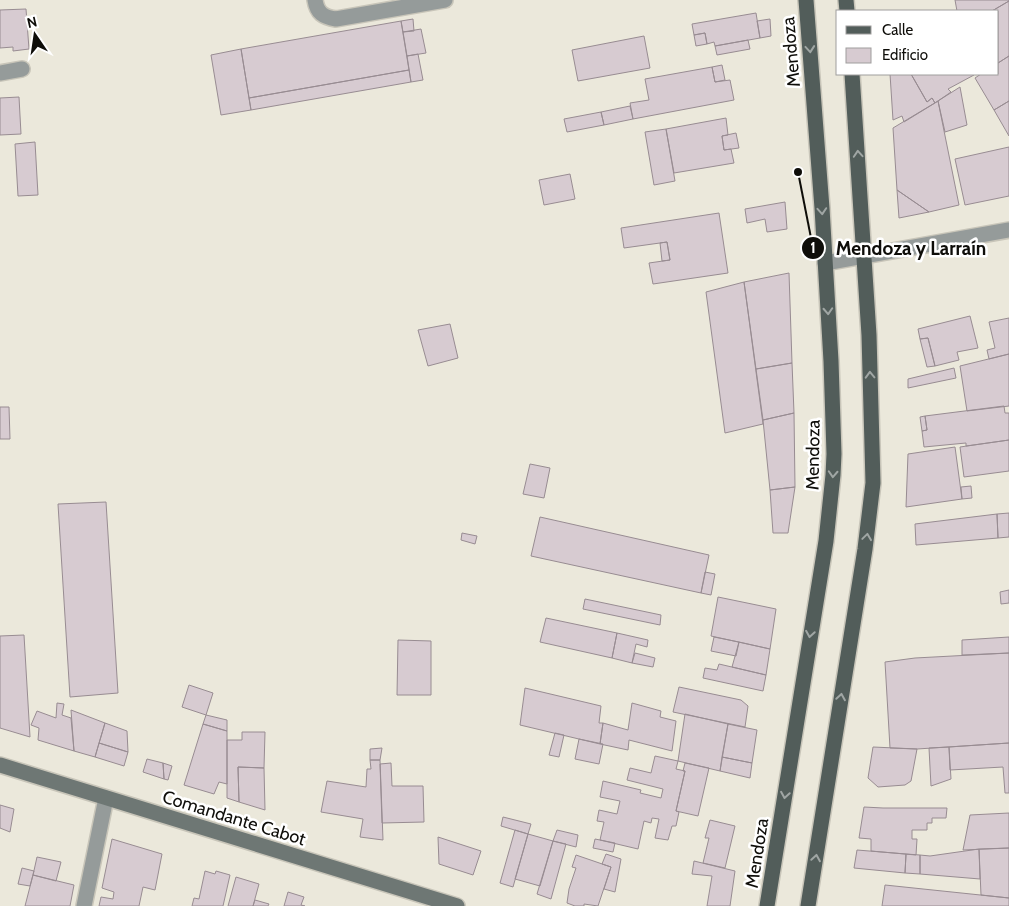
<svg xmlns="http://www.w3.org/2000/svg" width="1009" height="906" font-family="Cabin,sans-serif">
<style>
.building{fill:#d7cbd1;stroke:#988c92}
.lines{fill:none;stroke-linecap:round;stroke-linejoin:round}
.street-casing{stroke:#c8c5b9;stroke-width:18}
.secondary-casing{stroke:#c8c5b9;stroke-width:18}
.primary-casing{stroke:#c8c5b9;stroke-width:18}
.street{stroke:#959b9a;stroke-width:15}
.secondary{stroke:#6e7774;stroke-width:15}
.primary{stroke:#525d5a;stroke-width:15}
.oneway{stroke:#a0a6a4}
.labels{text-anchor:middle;stroke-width:5;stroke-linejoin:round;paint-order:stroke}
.street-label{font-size:18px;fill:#0e0d09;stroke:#fff}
.leader{fill:none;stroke:#0e0d09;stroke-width:2}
.callout-dot{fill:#0e0d09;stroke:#fff;stroke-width:2}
.mark-label{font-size:15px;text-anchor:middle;font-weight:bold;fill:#fff}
.callout-label{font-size:19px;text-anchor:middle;font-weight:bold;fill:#0e0d09;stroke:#fff;stroke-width:5;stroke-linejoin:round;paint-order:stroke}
</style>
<rect width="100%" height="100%" fill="#ebe8db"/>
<path class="building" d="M955 0H1009V1L992 11H957Z
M1009 1V56L998 63V11H992Z
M26 9 29 49 13 51V47L0 48V10Z
M756 13 760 38 715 46 714 42 707 44 705 33 694 35 692 24Z
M413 19 414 31 403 32 401 21Z
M770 19 771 36 760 38 757 21Z
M401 21 409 70 249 98 241 49Z
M421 29 426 53 407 56 403 32Z
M705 33 707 44 696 46 694 35Z
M644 36 650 68 578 81 572 50Z
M748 40 750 49 717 55 715 46Z
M241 49 251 110 221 115 211 55Z
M418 54 423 80 411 82 407 56Z
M1009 56V101L994 110 975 78 981 74H998V63Z
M722 65 725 80 715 82 712 67Z
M712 67 715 82 730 80 734 100 633 119 630 103 649 100 645 79Z
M409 70 411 82 251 110 249 98Z
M890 74H911L927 102 932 98 935 103 904 122 902 116 893 120Z
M911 74H973L974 75 948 89 951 92 935 103 932 98 927 102Z
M960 87 967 125 945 132 938 101Z
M19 97 21 134 0 135V98Z
M938 101 959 205 929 212 897 190 893 128Z
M1009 101V136L994 110Z
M630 106 633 119 604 125 601 112Z
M601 112 604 125 567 132 564 119Z
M726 118 728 135 722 136 724 150 731 149 734 163 674 173 666 129Z
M666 129 675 181 654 185 645 132Z
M736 133 739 148 724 150 722 136Z
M35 142 38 195 18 196 15 144Z
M1009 147V196L965 205 955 159Z
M570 174 575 199 544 205 539 180Z
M897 190 929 212 899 218Z
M785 202 787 229 767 232 765 219 747 223 745 209Z
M719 213 728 273 653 284 649 263 670 260 667 242 624 248 621 228Z
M667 242 670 260 662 261 660 243Z
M789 273 792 363 756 369 744 282Z
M744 282 763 424 725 433 706 292Z
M970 316 978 348 957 352 959 360 935 366 928 338 920 339 918 329Z
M1009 318V354L989 359 987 350 995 348 989 322Z
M450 324 458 358 428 366 418 330Z
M928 338 935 366 927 367 920 339Z
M1009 354V406L967 411 960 366Z
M792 363 794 413 763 420 756 369Z
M954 368 956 378 908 388V379Z
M1004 406 1005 413H1009V440L966 446V443L924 447 922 431 927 430 925 416Z
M0 407H9L10 439H0Z
M794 413 795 487 770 490 763 420Z
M925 416 927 430 922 431 920 417Z
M1009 440V471L964 477 960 447Z
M955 447 962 499 906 507 908 454Z
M530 464 550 468 544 498 523 494Z
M971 486 972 498 962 499 961 487Z
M795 487 788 533H773L770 490Z
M106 502 118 693 70 697 58 504Z
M1009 513V537L998 538 997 514Z
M997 514 998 538 916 545 915 524Z
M540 517 709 555 701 593 531 556Z
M462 533 477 536 475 544 461 540Z
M705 572 715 574 711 595 701 593Z
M1009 590V603L1001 604 1000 592Z
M718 597 776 609 770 649 711 636Z
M585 599 661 615 660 625 583 609Z
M546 618 617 633 612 658 540 642Z
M617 633 648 640 647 647 636 644 632 663 612 658Z
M24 635 30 737 0 728V636Z
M714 637 739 642 736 656 711 651Z
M1009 637V653L962 655V640Z
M398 640 431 641V695H397Z
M739 642 770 649 766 675 732 667Z
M635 653 655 658 653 667 632 663Z
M1009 653V743L917 749 890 748 885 662 915 658Z
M719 664 766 675 763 691 703 678 705 668 717 670Z
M189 685 213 693 206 715 182 707Z
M679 687 741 700 748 706 745 727 673 712Z
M525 688 601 706 599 723H603L600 744 520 725Z
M57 703 64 704 62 715 71 718 74 751 38 740 39 728 31 725 37 711 56 718Z
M632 703 661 711 660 717 676 721 672 751 629 740 628 750 600 744 603 723 628 730Z
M71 710 105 723 95 757 74 751Z
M685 714 728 724 720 771 678 761Z
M206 715 227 720V731L203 724Z
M105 723 127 731 128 752 99 743Z
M203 724 227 731V784L219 782 214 794 184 785Z
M728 724 757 730 752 763 722 757Z
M242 732H265L264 768 238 767 239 802 227 798V740H242Z
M555 733 564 735 559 757 549 755Z
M579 739 603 744 599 764 575 759Z
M99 743 128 752 124 766 95 757Z
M1009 743V793H1005L1003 767 950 770 949 747Z
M873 747 917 749 911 781 905 785 878 787 868 778Z
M949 747 951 779 931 786 929 748Z
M382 748 380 760H370V749Z
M655 756 678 761 676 769 685 771 676 811 679 812 676 826H672L668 840 655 838 659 819 652 818 651 823 644 821 638 849 600 840 604 822 597 821 599 810 617 814 620 801 600 797 603 781 641 790 640 793 661 798 663 789 627 780 630 768 651 773Z
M722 757 752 763 750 778 720 771Z
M147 759 163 763 164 779 143 772Z
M370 760H380L383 840 360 837 363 819 321 812 327 781 366 787 367 769H371Z
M163 763 172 766 168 780 164 779Z
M391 763 392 786H423L424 822 382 823 380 764Z
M685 763 709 768 698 816 676 811 685 771H683Z
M238 767 264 768 265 810 239 802Z
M0 805 14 809 10 832 0 828Z
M864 807 883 808H947L946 818H932V823H927V830H912V839H917L916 855 871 851V839L859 838Z
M1009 813V848L963 850 970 815Z
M503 817 531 824 528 834 501 826Z
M710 820 735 826 725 868 703 863 709 838H705Z
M515 830 528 834 513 887 500 883Z
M557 830 578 835 576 847 553 841Z
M528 834 553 841 540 886 515 879Z
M438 837 481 851 473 875 439 864Z
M112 839 162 854 155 890 143 887 139 906H99L101 897 113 899 114 892 102 888Z
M595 839 615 843 613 852 593 848Z
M553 841 566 844 551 899 537 894Z
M1009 848V898L981 895 979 849Z
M979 849 980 879 920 874V855L930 856Z
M857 850 906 854 905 873 854 868Z
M606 854 621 859 615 892 604 889 611 867 602 864Z
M906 854 920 855V874L905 873Z
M576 855 611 867 598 906 584 904V906H575L567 903 569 889 576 868 572 867Z
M37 857 61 862 56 881 33 875Z
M694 861 735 871 730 906H707L712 876 692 874Z
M22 868 34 871 30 886 18 884Z
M205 871 215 874 216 871 230 875 223 906H192L194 898 199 899Z
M33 875 74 885 70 906H25Z
M236 877 259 884 253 906H228Z
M885 885 1009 898V906H882Z
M288 892 304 897 301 905 305 906H284Z
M255 900 269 904 268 906H253Z"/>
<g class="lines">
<defs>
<path id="street" d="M315 0C317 13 323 17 336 19L445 0
M0 73 22 69
M825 263 1009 230
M84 906 106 798"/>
<path id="secondary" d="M0 765 457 906"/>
<path id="primary" d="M846 0 847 11
M767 906 826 541 833 475 834 454 831 361 822 208 806 0
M808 906 865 549 873 483 869 335 852 74"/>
</defs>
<use href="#street" class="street-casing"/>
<use href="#secondary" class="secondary-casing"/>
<use href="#primary" class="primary-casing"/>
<use href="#street" class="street"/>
<use href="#secondary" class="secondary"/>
<use href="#primary" class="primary"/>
</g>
<defs><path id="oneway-chevron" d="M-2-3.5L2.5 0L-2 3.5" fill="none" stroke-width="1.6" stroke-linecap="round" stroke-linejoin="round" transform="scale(1.25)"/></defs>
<g class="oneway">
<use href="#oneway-chevron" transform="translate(810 49) rotate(85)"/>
<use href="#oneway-chevron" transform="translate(858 154) rotate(-94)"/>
<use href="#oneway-chevron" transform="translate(822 211) rotate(86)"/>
<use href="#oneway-chevron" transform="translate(828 311) rotate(87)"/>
<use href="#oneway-chevron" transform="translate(870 375) rotate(-92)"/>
<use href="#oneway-chevron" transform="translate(833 474) rotate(93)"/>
<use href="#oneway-chevron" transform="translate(867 537) rotate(-82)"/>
<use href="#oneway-chevron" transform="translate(810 634) rotate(99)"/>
<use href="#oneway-chevron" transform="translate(841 697) rotate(-81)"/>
<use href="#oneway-chevron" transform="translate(785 795) rotate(99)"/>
<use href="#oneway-chevron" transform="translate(816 858) rotate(-81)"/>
</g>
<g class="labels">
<g class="street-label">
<text transform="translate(791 52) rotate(-95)" y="6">Mendoza</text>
<text transform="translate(813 455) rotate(-89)" y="6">Mendoza</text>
<text transform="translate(234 818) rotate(17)" y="6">Comandante Cabot</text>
<text transform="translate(757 853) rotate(-81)" y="6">Mendoza</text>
</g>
</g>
<path class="leader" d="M798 172L813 248"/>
<g class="callout-dot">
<circle cx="798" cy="172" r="5"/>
<circle cx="813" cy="248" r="12"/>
</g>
<g class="mark-label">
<text x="813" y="253">1</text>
</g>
<g class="callout-label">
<text x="911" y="255">Mendoza y Larraín</text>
</g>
<rect x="836" y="10" width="162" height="65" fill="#ffffff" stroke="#9f9e9d"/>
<rect x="846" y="26" width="25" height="8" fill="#525d5a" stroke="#9f9e9d"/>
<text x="882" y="35" font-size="15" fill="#0e0d09">Calle</text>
<rect x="846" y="48" width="25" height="15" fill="#d7cbd1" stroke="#9f9e9d"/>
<text x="882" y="60" font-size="15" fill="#0e0d09">Edificio</text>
<g transform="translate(35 35) rotate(347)" stroke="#ffffff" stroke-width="4" paint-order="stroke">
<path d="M0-4L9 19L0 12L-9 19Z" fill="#0e0d09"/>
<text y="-8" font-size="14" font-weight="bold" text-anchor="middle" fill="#0e0d09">N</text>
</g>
</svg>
